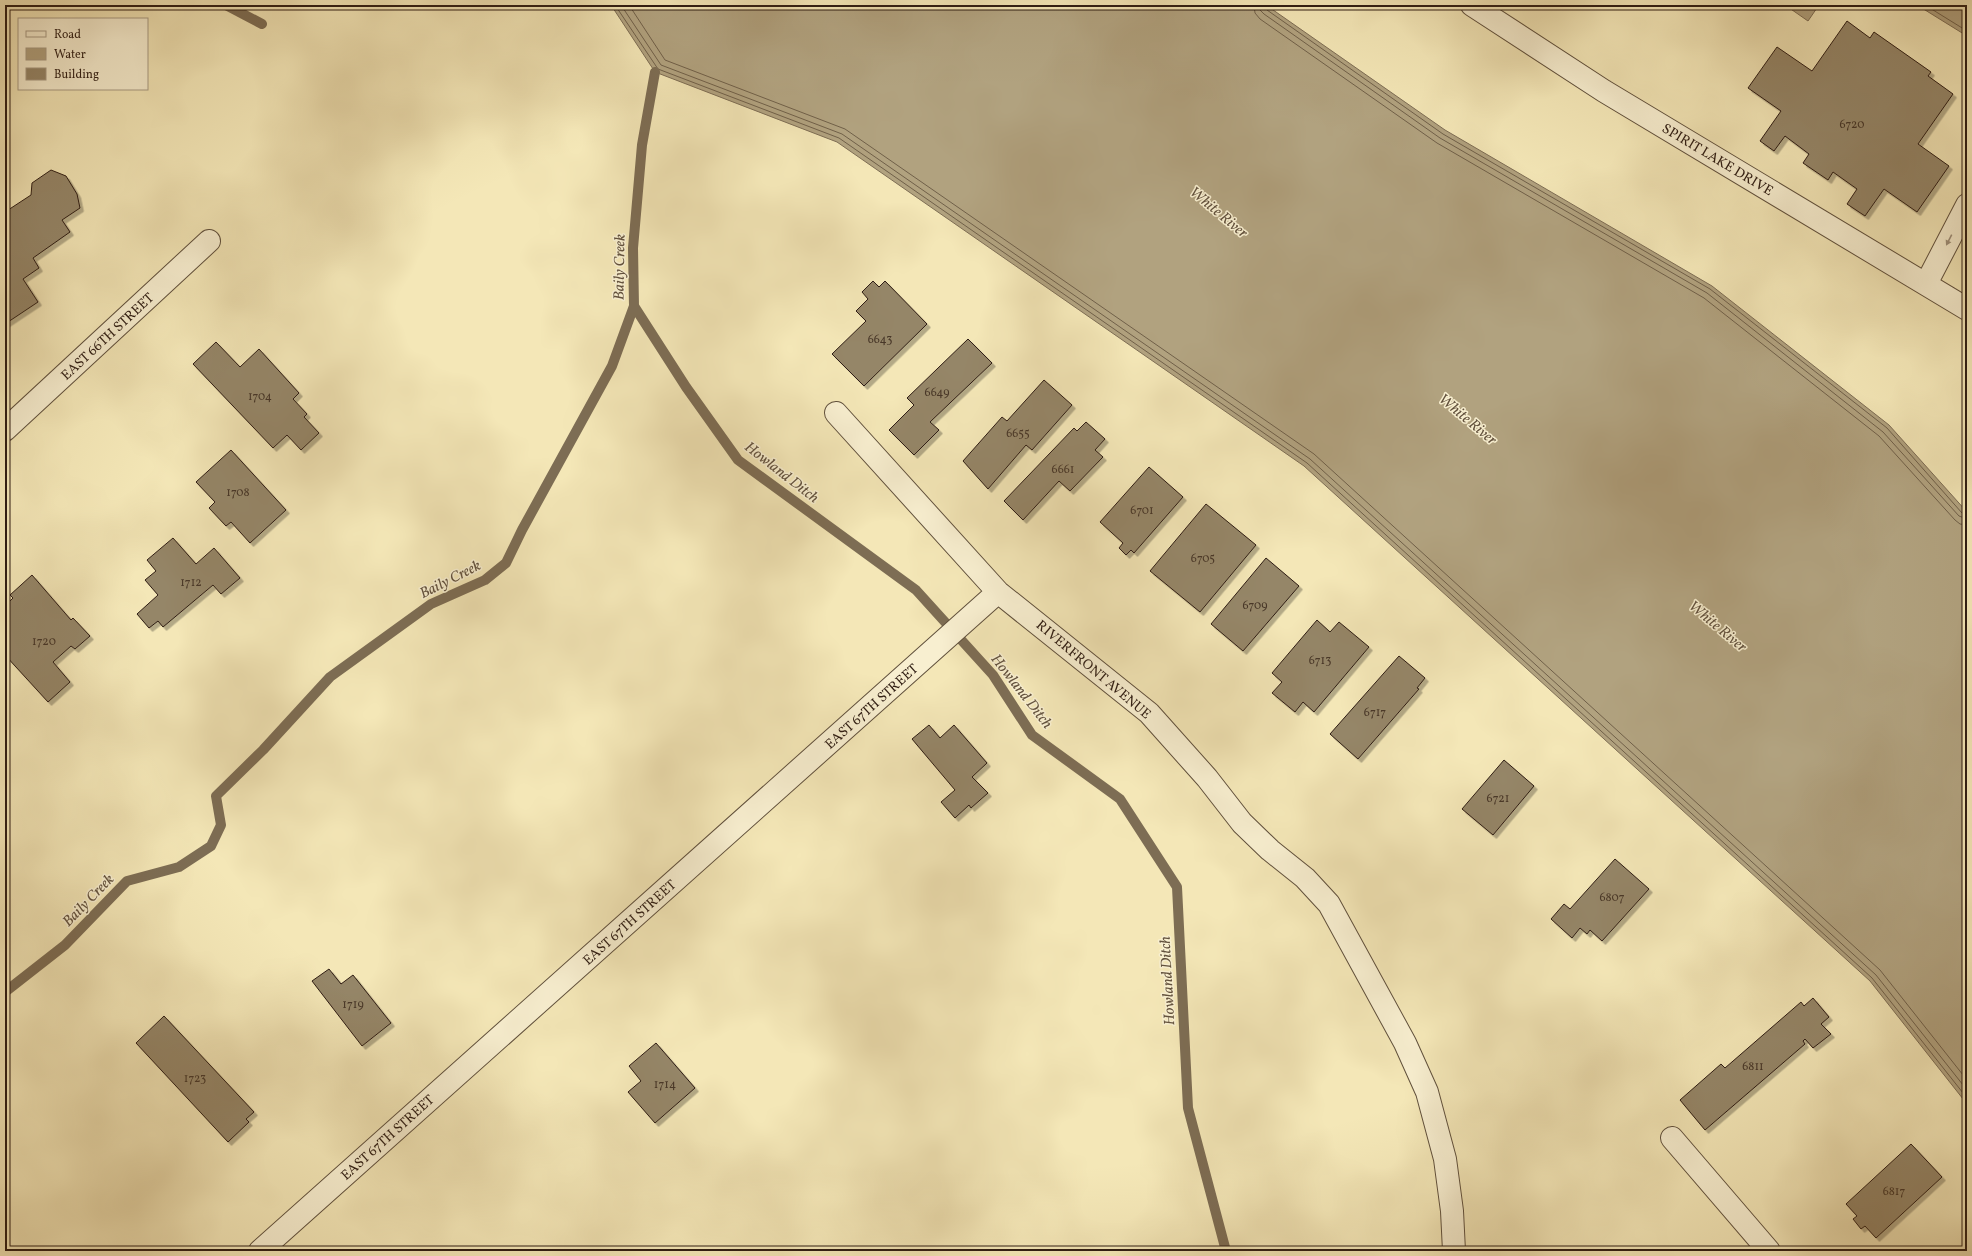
<svg xmlns="http://www.w3.org/2000/svg" width="1972" height="1256" font-family="Vollkorn,serif">
<style>
.water{fill:#b1a27f;stroke:#7d6d54}
.lines{fill:none;stroke-linecap:round;stroke-linejoin:round}
.shore{stroke:#706049;stroke-width:1}
.stream{stroke:#7d6d54;stroke-width:10}
.building{fill:#958668;stroke:#2f1d13;filter:url(#shadow)}
.minor-casing{stroke:#60503c;stroke-width:24}
.minor{stroke:#f8efd0;stroke-width:22}
.oneway{fill:#9e907b}
.labels{text-anchor:middle;stroke-width:3;stroke-linejoin:round;paint-order:stroke}
.number-label{font-size:12px;fill:#483728}
.street-label{font-size:14px;fill:#2f1d13;stroke:#f8efd0}
.water-label{font-size:15px;font-style:italic;fill:#63523e;stroke:#f8efd0}
</style>
<defs>
<filter id="shadow"><feDropShadow dx="3.5" dy="3.5" stdDeviation="0" flood-color="#0004"/></filter>
</defs>
<rect width="100%" height="100%" fill="#f4e7b7"/>
<filter id="stains"><feTurbulence type="fractalNoise" baseFrequency=".005" numOctaves="4"/><feColorMatrix values="0 0 0 0 .2 0 0 0 0 .09 0 0 0 0 .02 0 0 0 .5 -.17"/></filter>
<radialGradient id="worn" r=".72"><stop offset=".6" stop-color="#630" stop-opacity="0"/><stop offset="1" stop-color="#630" stop-opacity=".3"/></radialGradient>
<path class="water" d="M611 5H1266L1445 130 1712 286 1889 425 1967 512V1104L1870 981 1304 466 837 142 655 72Z
M1785 5H1819L1808 21Z
M1917 5H1967V36Z"/>
<g class="lines">
<path class="shore" d="M615 5 658 69 839 138 1307 463 1872 978 1967 1098
M621 5 661 65 842 134 1310 459 1876 975 1967 1090
M629 5 665 60 845 129 1314 454 1880 970 1967 1080
M1254 5 1255 13 1260 19 1437 143 1704 298 1879 436 1955 520 1960 524 1967 525
M1260 5V10L1264 14 1440 138 1707 293 1883 432 1959 516 1967 519
M1265 5 1267 10 1443 134 1710 289 1887 428 1962 513 1967 514
M1925 5 1967 31"/>
<path class="stream" d="M226 5 262 24
M634 306 686 387 738 460 916 590 993 675 1032 735 1120 799 1177 887 1188 1108 1226 1251
M5 992 65 945 127 881 179 867 211 846 221 825 216 796 263 750 330 677 431 604 485 580 506 563 522 530 612 366 634 306 633 248 642 145 655 72"/>
</g>
<path class="building" d="M1847 21 1870 38 1874 32 1931 72 1928 76 1953 94 1918 144 1949 166 1917 212 1884 189 1865 216 1847 204 1857 189 1833 172 1828 180 1803 163 1809 154 1785 136 1774 151 1760 141 1781 111 1748 88 1777 47 1812 71Z
M51 170 66 176 77 194 80 208 62 220 70 232 33 258 39 268 23 279 38 302 5 324V212L31 195 32 183Z
M873 281 879 287 885 281 927 324 864 386 832 354 866 321 856 311 868 299 862 292Z
M968 339 992 363 930 422 939 430 914 455 889 430 914 405 907 398Z
M216 342 240 367 259 349 299 393 293 399 307 414 304 417 319 433 301 450 287 435 273 448 193 364Z
M1044 380 1072 405 1032 450 1026 445 988 489 963 461 1002 417 1007 421Z
M1086 422 1105 439 1095 450 1103 457 1070 491 1059 481 1023 520 1004 501 1074 428 1077 431Z
M231 450 286 510 250 543 231 522 226 526 209 508 215 502 196 482Z
M1149 467 1183 497 1134 553 1131 550 1126 555 1119 548 1123 543 1100 522Z
M1206 504 1256 545 1200 612 1150 571Z
M173 538 196 564 214 548 240 578 221 594 213 585 163 627 158 621 149 628 137 614 158 595 145 580 156 571 147 560Z
M1266 558 1299 586 1243 651 1211 624Z
M32 575 71 620 73 618 90 636 75 649 71 646 53 662 70 682 48 702 5 655V606L13 598 10 595Z
M1317 620 1330 632 1339 622 1369 647 1314 712 1303 702 1295 712 1272 693 1282 682 1272 673Z
M1399 656 1425 678 1417 688 1419 689 1358 759 1330 734Z
M929 725 940 738 954 725 987 763 972 777 988 793 971 808 969 805 955 818 941 802 955 790 912 739Z
M1504 760 1534 786 1493 835 1462 809Z
M1615 859 1649 889 1602 941 1590 930 1587 934 1580 928 1572 938 1551 919 1564 904 1570 909Z
M329 969 341 984 353 975 391 1023 362 1046 312 981Z
M1813 998 1829 1017 1821 1024 1831 1034 1813 1048 1805 1039 1803 1041 1805 1044 1705 1130 1680 1100 1721 1064 1725 1068 1801 1002 1804 1006Z
M164 1016 254 1112 246 1119 249 1122 228 1142 136 1043Z
M656 1043 695 1088 655 1123 628 1092 641 1081 629 1066Z
M1911 1144 1942 1177 1876 1238 1865 1226 1861 1229 1853 1219 1857 1216 1846 1204Z"/>
<g class="lines">
<defs>
<path id="minor" d="M1472 5 1604 91 1967 309
M1926 284 1967 205
M836 413 998 592 1149 713 1207 778 1242 823 1270 850 1305 878 1329 904 1405 1043 1427 1092 1445 1159 1452 1211 1454 1251
M5 430 209 241
M1672 1138 1769 1251
M260 1251 998 592"/>
</defs>
<use href="#minor" class="minor-casing"/>
<use href="#minor" class="minor"/>
</g>
<defs><path id="oneway-solid" d="M-6-.8H1V-3.2L6.5 0L1 3.2V.8H-6Z"/></defs>
<use class="oneway" href="#oneway-solid" transform="translate(1949 240) rotate(117)"/>
<g class="labels">
<g class="number-label">
<text x="1852" y="128">6720</text>
<text x="880" y="343">6643</text>
<text x="937" y="396">6649</text>
<text x="260" y="400">1704</text>
<text x="1018" y="437">6655</text>
<text x="1063" y="473">6661</text>
<text x="238" y="496">1708</text>
<text x="1142" y="514">6701</text>
<text x="1203" y="562">6705</text>
<text x="191" y="586">1712</text>
<text x="1255" y="609">6709</text>
<text x="44" y="645">1720</text>
<text x="1320" y="664">6713</text>
<text x="1375" y="716">6717</text>
<text x="1498" y="802">6721</text>
<text x="1612" y="901">6807</text>
<text x="353" y="1008">1719</text>
<text x="1753" y="1070">6811</text>
<text x="195" y="1082">1723</text>
<text x="665" y="1088">1714</text>
<text x="1894" y="1195">6817</text>
</g>
<g class="street-label">
<text transform="translate(1718 159) rotate(31)" y="5">SPIRIT LAKE DRIVE</text>
<text transform="translate(107 336) rotate(-43)" y="5">EAST 66TH STREET</text>
<text transform="translate(1094 669) rotate(40)" y="5">RIVERFRONT AVENUE</text>
<text transform="translate(871 706) rotate(-42)" y="5">EAST 67TH STREET</text>
<text transform="translate(629 922) rotate(-42)" y="5">EAST 67TH STREET</text>
<text transform="translate(387 1137) rotate(-42)" y="5">EAST 67TH STREET</text>
</g>
<g class="water-label">
<text transform="translate(1219 212) rotate(40)" y="5">White River</text>
<text transform="translate(619 267) rotate(-89)" y="5">Baily Creek</text>
<text transform="translate(1468 419) rotate(40)" y="5">White River</text>
<text transform="translate(782 472) rotate(38)" y="5">Howland Ditch</text>
<text transform="translate(450 579) rotate(-27)" y="5">Baily Creek</text>
<text transform="translate(1718 626) rotate(40)" y="5">White River</text>
<text transform="translate(1022 691) rotate(52)" y="5">Howland Ditch</text>
<text transform="translate(88 900) rotate(-46)" y="5">Baily Creek</text>
<text transform="translate(1167 981) rotate(-93)" y="5">Howland Ditch</text>
</g>
</g>
<rect width="1972" height="1256" fill="none" stroke="#f4e7b7" stroke-width="20"/>
<rect x="6" y="6" width="1960" height="1244" fill="none" stroke="#2f1d13" stroke-width="2"/>
<rect x="10" y="10" width="1952" height="1236" fill="none" stroke="#2f1d13"/>
<rect x="18" y="18" width="130" height="72" fill="#f8efd0" stroke="#a89b84"/>
<rect x="26" y="31" width="20" height="6" fill="#f8efd0" stroke="#a89b84"/>
<text x="54" y="38" font-size="12" fill="#2f1d13">Road</text>
<rect x="26" y="48" width="20" height="12" fill="#b1a27f" stroke="#a89b84"/>
<text x="54" y="58" font-size="12" fill="#2f1d13">Water</text>
<rect x="26" y="68" width="20" height="12" fill="#958668" stroke="#a89b84"/>
<text x="54" y="78" font-size="12" fill="#2f1d13">Building</text>
<rect width="100%" height="100%" filter="url(#stains)"/>
<rect width="100%" height="100%" fill="url(#worn)"/>
</svg>
